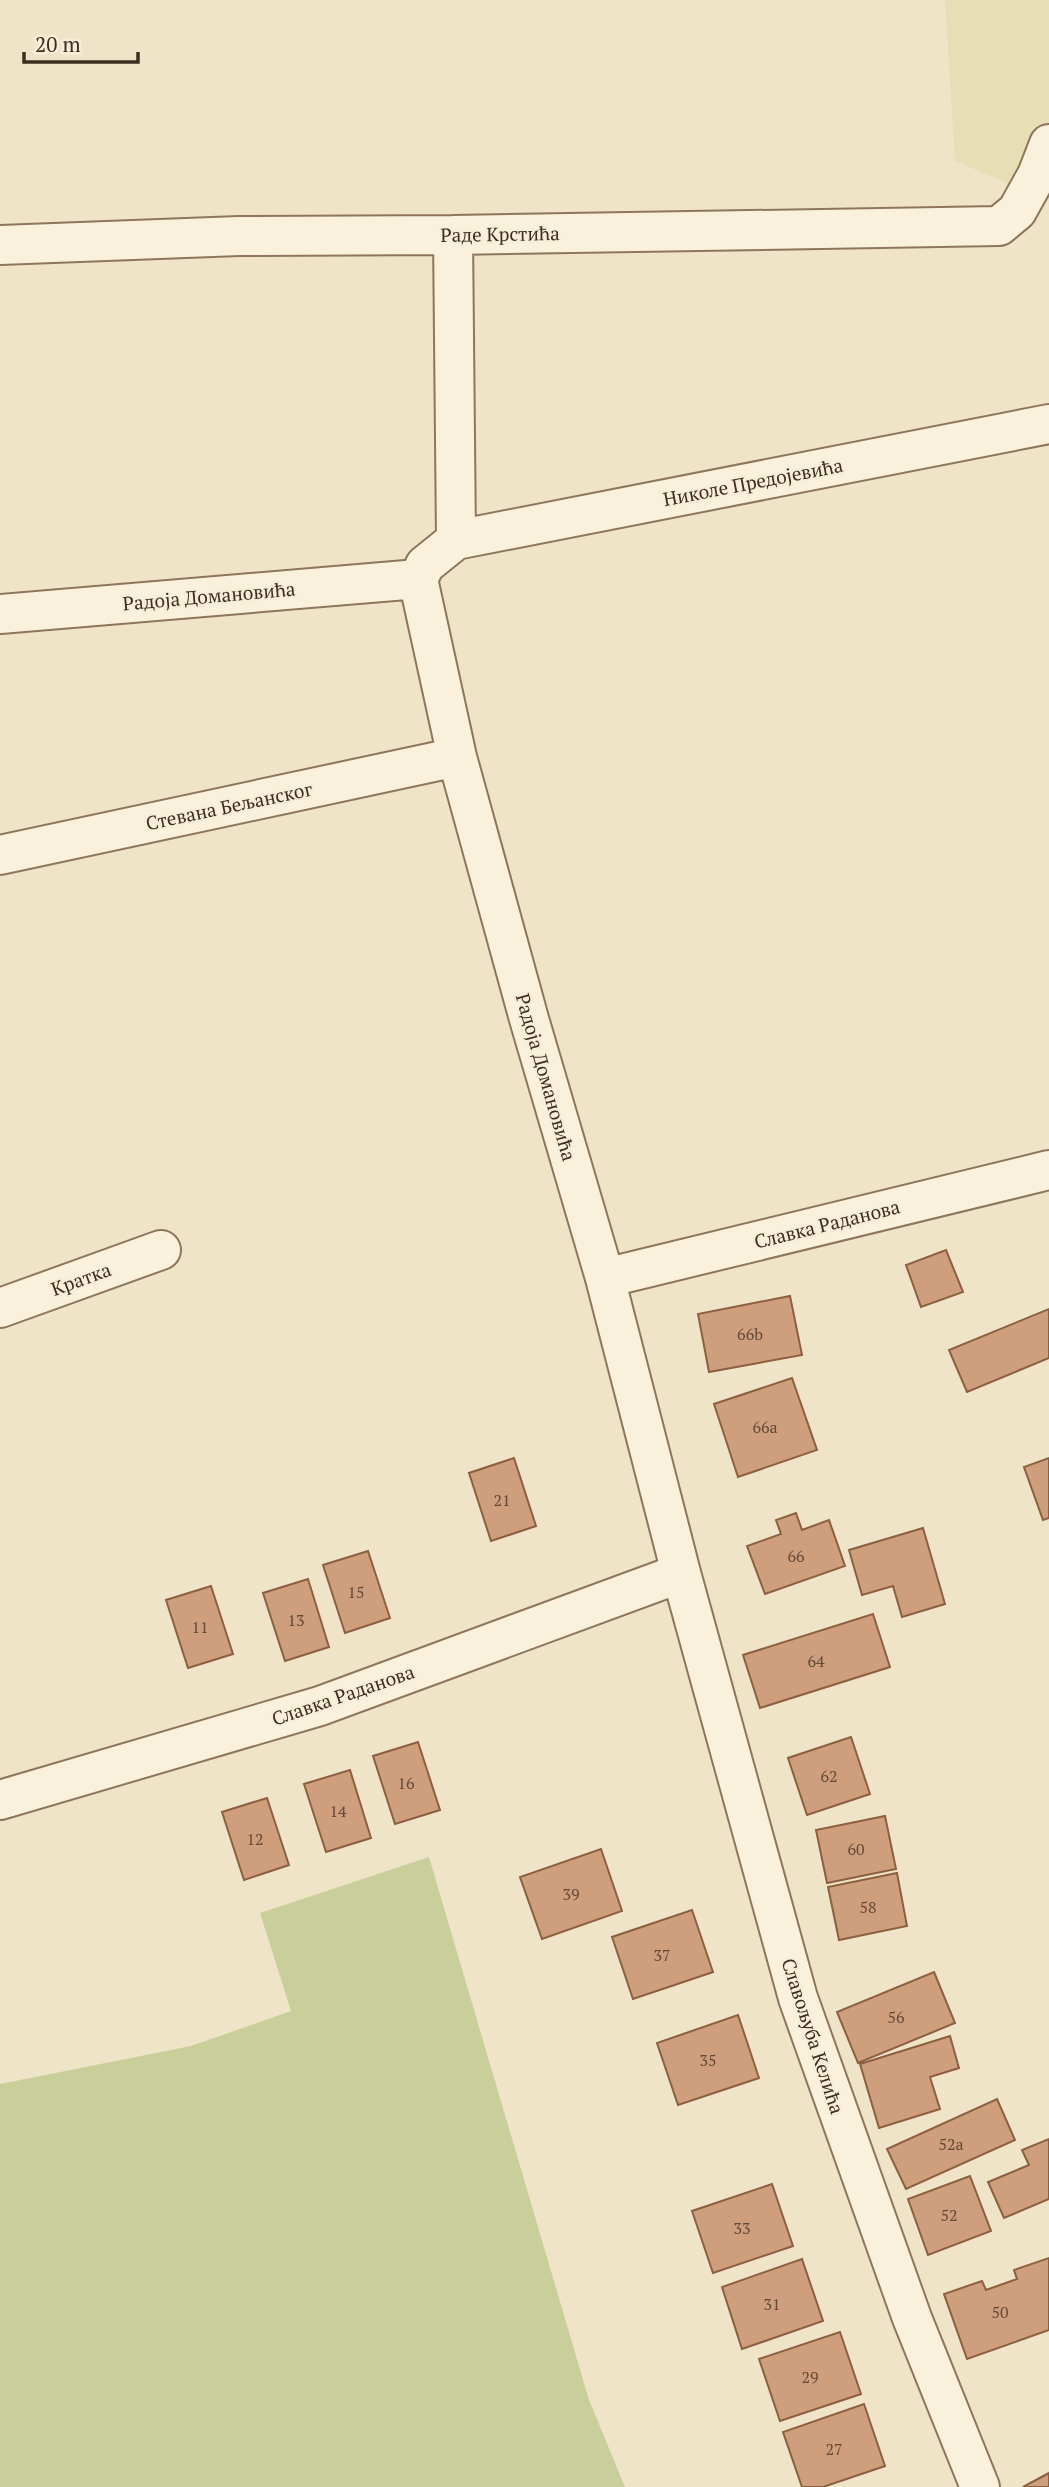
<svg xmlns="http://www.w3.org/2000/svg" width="1049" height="2487" font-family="'PT Serif',serif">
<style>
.farmland{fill:#e6deb5}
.green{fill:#c9cf9b}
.building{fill:#cf9f7d;stroke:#8d5f41;stroke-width:2}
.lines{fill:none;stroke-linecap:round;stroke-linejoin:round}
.street-casing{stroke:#8d765c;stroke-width:42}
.street{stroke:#faf1dc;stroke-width:38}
.labels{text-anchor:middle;stroke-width:5;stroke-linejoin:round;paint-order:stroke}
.number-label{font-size:16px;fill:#624a37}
.street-label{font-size:19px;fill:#3d2e20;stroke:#f7eed8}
</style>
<rect width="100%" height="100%" fill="#f0e4c8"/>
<path class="farmland" d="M945 0H1049V200L955 161Z"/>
<path class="green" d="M429 1857 589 2400 625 2487H0V2084L191 2046 291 2011 260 1913Z"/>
<path class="building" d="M946 1250 963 1292 921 1307 906 1265Z
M790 1296 802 1355 709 1372 698 1314Z
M1049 1309V1358L967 1392 949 1350Z
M792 1378 817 1450 738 1477 714 1404Z
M514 1458 536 1526 491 1541 469 1473Z
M1049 1458V1518L1043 1520 1024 1467Z
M796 1513 802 1530 829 1520 845 1566 765 1594 747 1546 781 1534 776 1520Z
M923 1528 945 1604 902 1617 893 1586 862 1595 849 1550Z
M368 1551 390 1618 345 1633 323 1565Z
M308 1579 329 1647 285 1661 263 1593Z
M211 1586 233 1654 188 1668 166 1600Z
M873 1614 890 1667 760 1708 743 1655Z
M851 1737 870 1794 807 1815 788 1758Z
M418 1742 440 1810 395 1824 373 1756Z
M350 1770 371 1838 326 1852 304 1784Z
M267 1798 289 1865 244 1880 222 1812Z
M885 1816 896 1869 827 1883 816 1830Z
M601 1849 622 1911 542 1939 520 1877Z
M897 1873 907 1926 839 1940 828 1887Z
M692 1910 713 1972 633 1999 612 1937Z
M934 1972 955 2023 858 2063 837 2012Z
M738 2015 759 2078 678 2105 657 2043Z
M950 2036 959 2068 930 2077 940 2109 879 2128 860 2064Z
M997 2099 1015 2140 906 2189 887 2149Z
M1049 2139V2199L1004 2218 988 2182 1029 2165 1022 2150Z
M970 2176 991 2231 928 2255 908 2199Z
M772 2184 793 2246 713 2273 692 2211Z
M1049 2258V2330L967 2359 944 2294 982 2281 986 2290 1017 2279 1014 2270Z
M802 2259 823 2321 742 2349 722 2287Z
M840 2332 861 2394 780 2421 759 2359Z
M864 2404 885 2466 823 2487H802L783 2432Z
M1049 2473V2487H1023Z"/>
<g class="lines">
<defs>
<path id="street" d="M0 245 239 236 453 235 999 226 1017 211 1037 175 1049 144
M456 540 1049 424
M418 579 425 565 456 540 453 235
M0 614 418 579 457 757 529 1019 605 1278 681 1573 798 1998 912 2318 980 2487
M0 855 457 757
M605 1278 1049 1170
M0 1308 161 1250
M0 1800 320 1706 681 1573"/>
</defs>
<use href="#street" class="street-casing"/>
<use href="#street" class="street"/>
</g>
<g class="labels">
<g class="number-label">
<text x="750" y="1340">66b</text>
<text x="765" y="1433">66a</text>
<text x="502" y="1506">21</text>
<text x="796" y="1562">66</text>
<text x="356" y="1598">15</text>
<text x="296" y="1626">13</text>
<text x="200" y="1633">11</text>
<text x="816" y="1667">64</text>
<text x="829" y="1782">62</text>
<text x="406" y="1789">16</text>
<text x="338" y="1817">14</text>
<text x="255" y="1845">12</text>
<text x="856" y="1855">60</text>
<text x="571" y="1900">39</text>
<text x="868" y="1913">58</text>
<text x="662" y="1961">37</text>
<text x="896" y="2023">56</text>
<text x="708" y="2066">35</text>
<text x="951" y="2150">52a</text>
<text x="949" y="2221">52</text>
<text x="742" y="2234">33</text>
<text x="772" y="2310">31</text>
<text x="1000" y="2318">50</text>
<text x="810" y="2383">29</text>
<text x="834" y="2455">27</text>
</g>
<g class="street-label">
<text transform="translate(500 234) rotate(-1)" y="7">Раде Крстића</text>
<text transform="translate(753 482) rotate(-11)" y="7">Николе Предојевића</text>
<text transform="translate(209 596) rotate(-5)" y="7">Радоја Домановића</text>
<text transform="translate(229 806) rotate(-12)" y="7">Стевана Бељанског</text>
<text transform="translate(546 1077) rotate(74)" y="7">Радоја Домановића</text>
<text transform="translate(827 1224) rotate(-14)" y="7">Славка Раданова</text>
<text transform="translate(81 1279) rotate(-20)" y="7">Кратка</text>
<text transform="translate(343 1695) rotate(-19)" y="7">Славка Раданова</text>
<text transform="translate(813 2036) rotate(72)" y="7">Славољуба Келића</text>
</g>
</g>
<path d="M24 52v10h114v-10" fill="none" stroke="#3d2e20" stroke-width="3.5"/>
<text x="35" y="52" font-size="21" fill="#3d2e20" stroke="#f7eed8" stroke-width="5" paint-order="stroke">20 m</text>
</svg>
